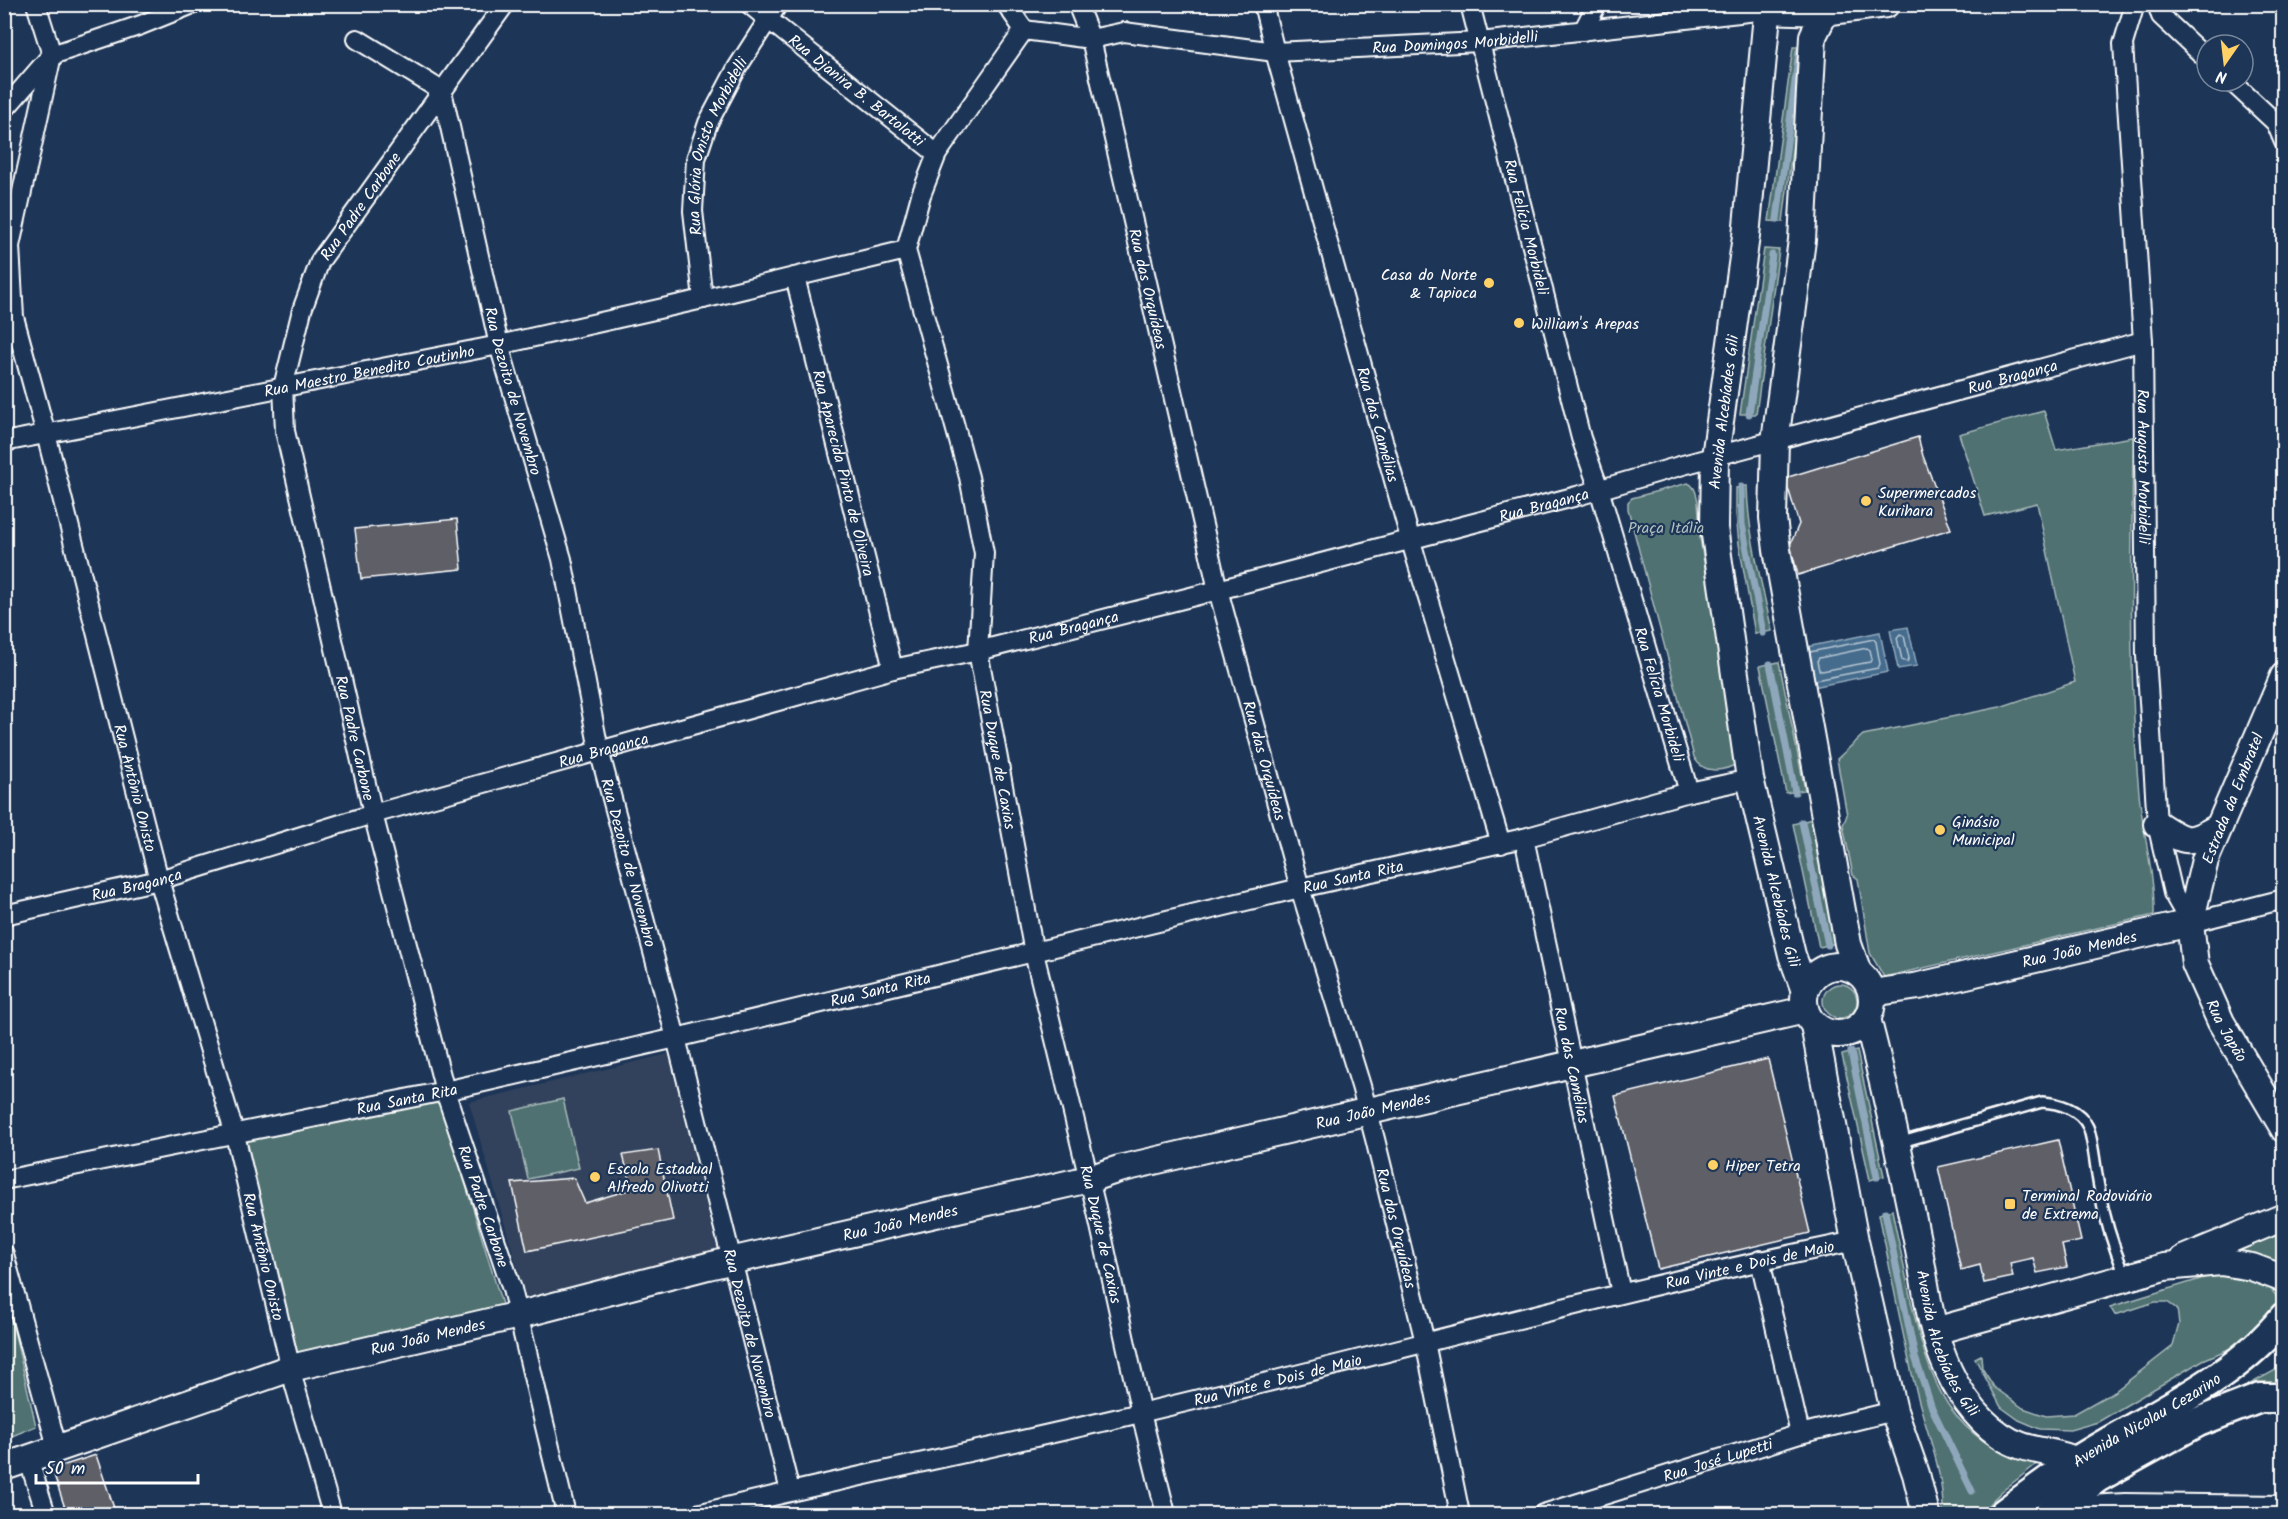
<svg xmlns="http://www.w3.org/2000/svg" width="2288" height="1519" font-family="Kalam,sans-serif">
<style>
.built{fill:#30425c}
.green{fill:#4f7171;stroke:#a7b8b8;stroke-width:1.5}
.water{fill:#456c8d;stroke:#8fa7bb;stroke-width:1.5}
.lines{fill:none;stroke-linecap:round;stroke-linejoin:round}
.shore{stroke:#b5c4d1;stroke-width:1.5}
.stream{stroke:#8fa7bb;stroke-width:7}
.building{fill:#5e5f68;stroke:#fff;stroke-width:1.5}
.lane-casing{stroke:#fff;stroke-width:14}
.street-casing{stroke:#fff;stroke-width:22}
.secondary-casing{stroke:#fff;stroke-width:30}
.primary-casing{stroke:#fff;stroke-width:33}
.lane{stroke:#1d3557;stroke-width:9}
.street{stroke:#1d3557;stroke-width:18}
.secondary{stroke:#1d3557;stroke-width:26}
.primary{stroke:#1d3557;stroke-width:28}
.poi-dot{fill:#ffd166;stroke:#1d3557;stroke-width:2}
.labels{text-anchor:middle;stroke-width:4.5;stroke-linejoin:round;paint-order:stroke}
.street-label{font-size:16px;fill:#fff;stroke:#1d3557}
.poi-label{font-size:16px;fill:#fff;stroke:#1d3557;text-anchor:start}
.park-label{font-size:16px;fill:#b0bfbf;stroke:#1d3557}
</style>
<rect width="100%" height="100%" fill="#1d3557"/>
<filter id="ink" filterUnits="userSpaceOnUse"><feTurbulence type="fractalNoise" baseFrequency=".0167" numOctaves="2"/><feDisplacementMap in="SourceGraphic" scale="12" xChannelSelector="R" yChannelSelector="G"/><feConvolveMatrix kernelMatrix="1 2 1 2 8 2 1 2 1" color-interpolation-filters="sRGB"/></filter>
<g filter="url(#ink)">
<path class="built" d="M668 1054 718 1252 526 1297 469 1102Z"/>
<path class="green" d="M1793 47H1805L1783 222 1769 221Z
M1764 249 1779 250 1756 414H1740Z
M2044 411 2056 450 2133 437C2132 556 2128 675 2139 793 2143 834 2155 874 2154 915L1884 977 1870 953 1858 879 1853 875 1843 825 1847 815 1837 759 1863 735 2000 707 2075 682 2037 503 1985 516 1959 434Z
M1688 483C1702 488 1698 523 1700 538 1711 608 1728 678 1743 748L1740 762C1724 772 1703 775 1694 757L1628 509V502L1632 498Z
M1747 486C1748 535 1762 584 1772 631L1755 634 1739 544 1736 514V488Z
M1779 662 1805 790 1786 793 1760 666Z
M1812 819 1837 943 1819 947 1793 824Z
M1823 1001a17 17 0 1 1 34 0a17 17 0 1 1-34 0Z
M1857 1051 1884 1176 1870 1180 1842 1055Z
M440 1099 504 1311 294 1359 245 1140Z
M563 1099 579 1168 528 1179 512 1111Z
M1892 1210C1898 1240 1905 1270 1911 1301 1929 1380 1949 1444 2038 1463L2001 1492 1979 1514H1943C1944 1470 1926 1432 1916 1390 1901 1331 1891 1272 1879 1214Z
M2280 1229 2283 1231V1268C2262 1252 2243 1250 2217 1251Z
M2227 1273C2253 1275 2276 1283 2282 1311L2266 1333 2203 1360 2098 1422 2070 1430 2040 1429 2019 1420 2001 1407 1975 1358 1981 1355 1982 1368 1994 1387 2023 1408 2046 1416 2074 1414 2115 1391 2173 1346 2179 1324 2177 1309 2167 1302H2155L2115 1315 2110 1307 2207 1277Z
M4 1287 36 1426 5 1439H4Z
M2283 1363V1394L2166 1430 2274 1371Z"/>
<path class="water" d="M1908 627 1917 666 1898 669 1890 630Z
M1880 632 1888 672 1808 688 1801 648Z"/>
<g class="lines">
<path class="shore" d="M1900 634 1904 636 1909 658 1907 662 1902 660 1897 638Z
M1867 648 1870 650 1872 659 1870 662 1822 671 1819 670 1817 661 1819 658Z
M1810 652 1874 639 1876 642 1880 664 1878 668 1815 680"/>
<path class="stream" d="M1777 219 1799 51
M1749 414 1772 255
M1741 487 1742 524 1763 633
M1770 664 1795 792
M1802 822 1828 945
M1851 1052 1877 1177
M1885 1212 1915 1357 1932 1408 1972 1491"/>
</g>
<path class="building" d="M1918 437 1923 456 1951 529 1798 575 1790 545 1799 524 1785 478Z
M457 519 462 569 361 579 355 529Z
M1768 1059 1810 1233 1658 1269 1615 1096Z
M2058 1140 2081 1241 2062 1245 2067 1267 2037 1273 2033 1258 2010 1263 2013 1277 1984 1283 1980 1265 1961 1270 1938 1167Z
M658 1150 673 1220 527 1251 512 1183 574 1178 585 1203 632 1189 623 1155Z
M96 1455 116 1514H67L52 1469Z"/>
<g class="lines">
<defs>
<path id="lane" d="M1898 1143 2042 1102C2059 1103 2080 1109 2088 1127 2093 1138 2096 1173 2099 1187 2104 1218 2113 1246 2125 1275"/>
<g id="street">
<path d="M36 4 52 55"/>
<path id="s1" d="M505 4 320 261 302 310 283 387 285 431 373 814 445 1091 512 1289 566 1514"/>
<path id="s2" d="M749 4 937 154"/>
<path d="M1006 4 1024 30"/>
<path id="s3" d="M1077 4 1091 39 1218 590 1300 888 1361 1086 1375 1139 1425 1342 1460 1514"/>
<path id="s4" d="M1263 4 1275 52 1410 538 1501 844"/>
<path id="s5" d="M1470 4 1581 438 1599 489 1689 792"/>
<path id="s6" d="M2135 4 2123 44 2143 341 2146 656 2157 824 2173 893 2190 923 2284 899"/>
<path d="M2157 4 2161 16 2207 59"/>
<path id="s7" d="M1024 30 937 154 921 195 906 250 969 477 984 553 978 651 1034 953 1097 1212 1141 1413 1166 1514"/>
<path id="s8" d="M1024 30 1091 39 1124 32 1275 52 1480 42 1766 10"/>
<path d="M1583 31 1597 4"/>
<path id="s9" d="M357 39 442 91 499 345 562 559 599 750 676 1038 790 1491"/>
<path id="s10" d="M52 55 10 246 14 317 46 434 159 880 235 1135 295 1386 332 1514"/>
<path d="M52 55 141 25 193 4"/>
<path d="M2231 81 2276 123 2284 142"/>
<path d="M4 110 49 58"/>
<path id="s11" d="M795 277 893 669"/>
<path id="s12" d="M703 299 693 211 696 159 708 123 737 68 778 4"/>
<path id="s13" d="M4 442 499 345 703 299 906 250"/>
<path id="s14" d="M1524 838 1621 1293"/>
<path id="s15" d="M4 915 159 880 373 814 893 669 978 651 1218 590 1577 496 1683 465 2143 341"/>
<path id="s16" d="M4 1180 445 1091 676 1038 1300 888 1524 838 1689 792 1750 779"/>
<path d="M4 1254 57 1447"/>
<path d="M1760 1260 1800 1434"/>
<path d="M28 1458 46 1514"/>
<path id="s17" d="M697 1514C844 1478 993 1448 1140 1413 1379 1357 1615 1290 1855 1241"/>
<path id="s18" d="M1543 1514 1800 1434 1894 1411"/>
</g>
<g id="secondary">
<path id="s19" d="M1768 4 1746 236 1715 457 1714 528 1750 779 1792 955 1805 991"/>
<path d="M1829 4 1813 36 1802 240 1775 441 1773 518 1777 550 1848 944 1858 972"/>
<path d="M1766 10 1823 12 1886 4"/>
<path id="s20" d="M2284 676 2205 860 2190 923 2195 964 2221 1022 2284 1129"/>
<path d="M2157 824C2185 842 2187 845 2217 828"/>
<circle cx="1838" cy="1000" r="34"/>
<path id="s21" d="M1872 993 1919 986 2190 923"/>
<path id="s22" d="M1867 1018C1886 1091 1902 1165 1917 1240 1925 1278 1929 1324 1944 1360 1955 1388 1975 1418 2000 1435 2025 1453 2051 1449 2077 1461"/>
<path d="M1814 1025 1855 1241 1894 1411 1916 1474 1926 1514"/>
<path d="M2183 1259 2284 1217"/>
<path d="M1935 1331 2164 1267 2221 1262 2252 1267 2284 1279"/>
<path id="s23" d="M4 1467 291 1368 519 1315 708 1266 1089 1179 1119 1169 1805 1010"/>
<path d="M2054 1511 2125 1507 2284 1509"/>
</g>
<g id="primary">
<path id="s24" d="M2003 1514C2027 1496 2052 1477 2078 1460 2147 1416 2231 1383 2284 1317"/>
<path d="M2049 1514 2097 1478 2198 1422 2260 1398H2284"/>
</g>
</defs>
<use href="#lane" class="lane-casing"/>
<use href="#street" class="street-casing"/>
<use href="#secondary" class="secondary-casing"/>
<use href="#primary" class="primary-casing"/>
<use href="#lane" class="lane"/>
<use href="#street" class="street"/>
<use href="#secondary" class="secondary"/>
<use href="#primary" class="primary"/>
</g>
</g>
<g class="poi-dot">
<circle cx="1489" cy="283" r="6"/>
<circle cx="1519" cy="323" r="6"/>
<circle cx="1866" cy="501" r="6"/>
<circle cx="1940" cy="830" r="6"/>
<circle cx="1713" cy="1165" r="6"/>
<circle cx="595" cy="1177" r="6"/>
<rect x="2004" y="1198" width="12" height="12" rx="3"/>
</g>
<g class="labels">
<g class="street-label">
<text dy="6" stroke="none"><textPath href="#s8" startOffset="434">Rua Domingos Morbidelli</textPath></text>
<text dy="6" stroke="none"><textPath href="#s2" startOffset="138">Rua Djanira B. Bartolotti</textPath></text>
<text dy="6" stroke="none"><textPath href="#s12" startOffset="158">Rua Glória Onisto Morbidelli</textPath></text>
<text transform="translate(360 206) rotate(-55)" y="6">Rua Padre Carbone</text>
<text dy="6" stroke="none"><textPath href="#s5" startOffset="230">Rua Felícia Morbideli</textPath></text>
<text dy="6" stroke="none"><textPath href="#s3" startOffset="294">Rua das Orquídeas</textPath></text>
<text dy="6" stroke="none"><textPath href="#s13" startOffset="372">Rua Maestro Benedito Coutinho</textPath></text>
<text dy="6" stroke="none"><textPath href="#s15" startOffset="2080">Rua Bragança</textPath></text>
<text dy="6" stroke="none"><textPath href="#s9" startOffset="408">Rua Dezoito de Novembro</textPath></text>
<text transform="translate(1723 412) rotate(-83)" y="6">Avenida Alcebíades Gili</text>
<text dy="6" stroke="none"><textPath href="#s4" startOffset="436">Rua das Camélias</textPath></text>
<text dy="6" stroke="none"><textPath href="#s6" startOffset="465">Rua Augusto Morbidelli</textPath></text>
<text dy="6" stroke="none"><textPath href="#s11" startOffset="202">Rua Aparecida Pinto de Oliveira</textPath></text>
<text dy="6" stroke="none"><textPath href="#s15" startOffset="1594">Rua Bragança</textPath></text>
<text dy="6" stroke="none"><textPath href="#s15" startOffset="1108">Rua Bragança</textPath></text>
<text dy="6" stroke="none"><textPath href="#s5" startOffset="716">Rua Felícia Morbideli</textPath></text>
<text dy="6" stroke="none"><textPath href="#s1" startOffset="807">Rua Padre Carbone</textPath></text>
<text dy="6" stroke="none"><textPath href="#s15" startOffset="622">Rua Bragança</textPath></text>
<text dy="6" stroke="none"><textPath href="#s7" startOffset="774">Rua Duque de Caxias</textPath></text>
<text dy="6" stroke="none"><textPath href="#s3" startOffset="780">Rua das Orquídeas</textPath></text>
<text dy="6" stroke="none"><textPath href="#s10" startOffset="753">Rua Antônio Onisto</textPath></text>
<text transform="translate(2232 798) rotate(-68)" y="6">Estrada da Embratel</text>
<text dy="6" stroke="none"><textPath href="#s9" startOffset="894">Rua Dezoito de Novembro</textPath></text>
<text dy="6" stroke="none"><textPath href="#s16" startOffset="1383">Rua Santa Rita</textPath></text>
<text dy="6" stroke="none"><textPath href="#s15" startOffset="136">Rua Bragança</textPath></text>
<text dy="6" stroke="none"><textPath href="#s19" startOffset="896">Avenida Alcebíades Gili</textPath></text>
<text dy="6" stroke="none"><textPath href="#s21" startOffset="212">Rua João Mendes</textPath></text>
<text dy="6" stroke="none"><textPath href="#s16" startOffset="897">Rua Santa Rita</textPath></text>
<text dy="6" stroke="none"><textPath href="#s20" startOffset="380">Rua Japão</textPath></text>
<text dy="6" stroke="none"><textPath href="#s14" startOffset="232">Rua das Camélias</textPath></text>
<text dy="6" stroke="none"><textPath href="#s16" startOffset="411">Rua Santa Rita</textPath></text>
<text dy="6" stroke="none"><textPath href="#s23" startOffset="1416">Rua João Mendes</textPath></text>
<text dy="6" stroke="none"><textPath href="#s1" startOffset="1293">Rua Padre Carbone</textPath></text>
<text dy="6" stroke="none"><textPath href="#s23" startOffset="930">Rua João Mendes</textPath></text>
<text dy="6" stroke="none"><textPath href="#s3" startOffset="1266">Rua das Orquídeas</textPath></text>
<text dy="6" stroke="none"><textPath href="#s7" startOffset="1260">Rua Duque de Caxias</textPath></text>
<text dy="6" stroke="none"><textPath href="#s10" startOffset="1239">Rua Antônio Onisto</textPath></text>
<text dy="6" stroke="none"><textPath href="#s17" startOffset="1082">Rua Vinte e Dois de Maio</textPath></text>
<text dy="6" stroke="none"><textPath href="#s9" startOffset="1380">Rua Dezoito de Novembro</textPath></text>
<text dy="6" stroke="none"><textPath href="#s23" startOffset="444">Rua João Mendes</textPath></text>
<text dy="6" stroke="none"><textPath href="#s22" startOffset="336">Avenida Alcebíades Gili</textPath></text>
<text dy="6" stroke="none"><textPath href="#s17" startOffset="596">Rua Vinte e Dois de Maio</textPath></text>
<text dy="6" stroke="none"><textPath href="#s24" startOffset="172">Avenida Nicolau Cezarino</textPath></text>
<text dy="6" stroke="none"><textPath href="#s18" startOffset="183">Rua José Lupetti</textPath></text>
</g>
<g class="poi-label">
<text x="1477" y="280" text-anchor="end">Casa do Norte<tspan x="1477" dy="18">&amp; Tapioca</tspan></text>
<text x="1531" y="329">William's Arepas</text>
<text x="1878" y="498">Supermercados<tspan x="1878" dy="18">Kurihara</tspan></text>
<text x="1952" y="827">Ginásio<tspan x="1952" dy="18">Municipal</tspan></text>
<text x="1725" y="1171">Hiper Tetra</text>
<text x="607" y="1174">Escola Estadual<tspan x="607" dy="18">Alfredo Olivotti</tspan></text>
<text x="2022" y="1201">Terminal Rodoviário<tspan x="2022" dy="18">de Extrema</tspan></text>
</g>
<g class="park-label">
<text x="1666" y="533">Praça Itália</text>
</g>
</g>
<rect width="2288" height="1519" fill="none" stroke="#1d3557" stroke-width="24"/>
<rect x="12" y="12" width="2264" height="1495" fill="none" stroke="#fff" stroke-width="2" filter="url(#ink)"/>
<g transform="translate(2225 63) rotate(194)"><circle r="28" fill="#1d3557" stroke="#77869a" stroke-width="1.5"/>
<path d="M0-4.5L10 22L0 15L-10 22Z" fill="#ffd166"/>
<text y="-9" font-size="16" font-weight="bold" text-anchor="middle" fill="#ffffff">N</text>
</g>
<path d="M36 1474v9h162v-9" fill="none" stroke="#ffffff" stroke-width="3"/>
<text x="45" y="1474" font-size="18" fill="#ffffff" stroke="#1d3557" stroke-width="4.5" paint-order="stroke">50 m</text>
</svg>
